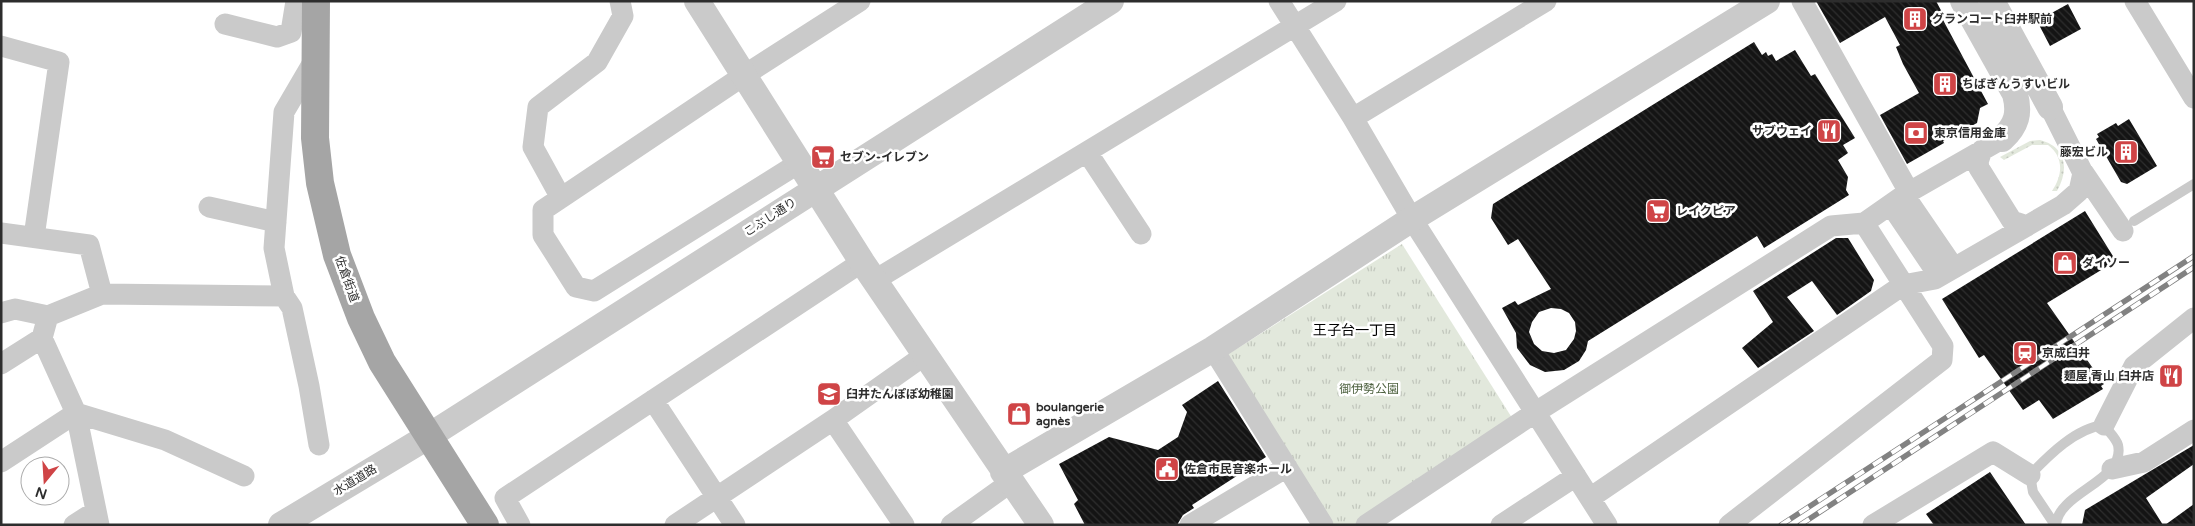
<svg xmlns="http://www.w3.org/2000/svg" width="2195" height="526" font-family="'Varela Round','Noto Sans JP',sans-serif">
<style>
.grass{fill:url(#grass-dots)}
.park{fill:url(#park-tufts)}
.building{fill:url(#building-back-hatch);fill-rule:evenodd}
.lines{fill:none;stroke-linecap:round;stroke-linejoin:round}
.service{stroke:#cacaca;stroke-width:10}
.minor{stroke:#cacaca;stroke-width:21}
.tertiary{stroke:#cacaca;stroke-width:26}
.primary{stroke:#a5a5a5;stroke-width:28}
.rail-casing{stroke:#828282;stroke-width:5.5}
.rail{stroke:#fff;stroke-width:4;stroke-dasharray:11;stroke-linecap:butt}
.labels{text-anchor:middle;stroke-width:5;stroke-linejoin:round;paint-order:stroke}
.poi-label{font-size:12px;font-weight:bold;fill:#2d2d2d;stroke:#fff;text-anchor:start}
.street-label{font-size:12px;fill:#2d2d2d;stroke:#fff}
.park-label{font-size:12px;fill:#4e6240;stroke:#fff}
.neighbourhood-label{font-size:14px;fill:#000;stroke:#fff}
</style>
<defs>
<pattern id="grass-dots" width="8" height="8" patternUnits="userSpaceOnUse" patternTransform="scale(1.25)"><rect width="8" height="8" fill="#e2e8dc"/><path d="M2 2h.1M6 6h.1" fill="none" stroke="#c2c7bd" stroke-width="1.8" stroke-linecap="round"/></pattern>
<pattern id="park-tufts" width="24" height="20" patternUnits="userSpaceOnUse" patternTransform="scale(1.25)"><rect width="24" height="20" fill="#e2e8dc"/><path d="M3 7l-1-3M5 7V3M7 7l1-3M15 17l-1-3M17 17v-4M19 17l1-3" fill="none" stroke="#c2c7bd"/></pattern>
<pattern id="building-back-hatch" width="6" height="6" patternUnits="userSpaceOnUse" patternTransform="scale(1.25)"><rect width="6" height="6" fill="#141414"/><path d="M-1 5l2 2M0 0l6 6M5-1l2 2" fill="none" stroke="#2e2e2e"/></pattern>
</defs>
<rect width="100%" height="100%" fill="#fff"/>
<path class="grass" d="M2040 140C2067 147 2069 170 2057 191H2052C2063 175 2064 157 2048 145H2032L2004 160 2000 157 2030 141Z"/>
<path class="park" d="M1402 244 1514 421 1354 525H1332L1224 357Z"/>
<path class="building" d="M1816 1H1936L1944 16 1942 18 1988 104 1980 108 1977 123 1943 141 1944 143 1907 164 1880 115 1919 93 1903 64 1896 47 1900 45 1885 17 1840 43Z
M2068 4 2081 29 2050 46 2037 21Z
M1754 42 1762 55 1766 52 1768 56 1772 54 1776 61 1795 50 1811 76 1815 74 1855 138 1843 145 1848 153 1838 160 1848 177 1846 190 1849 195 1764 248 1757 236 1588 341 1586 350 1579 361 1564 370 1545 372 1530 365 1517 348 1516 333 1502 308 1515 301 1518 305 1551 289 1518 239 1508 245 1491 218 1493 204ZM1551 308 1561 309 1569 313 1575 322 1576 331 1574 339 1566 350 1554 353 1542 351 1534 344 1529 332 1532 322 1539 312Z
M2129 119 2157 166 2127 184 2121 182 2096 139 2099 137 2097 134 2116 123 2118 126Z
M2085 211 2116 261 2047 303 2104 384 2101 386 2103 389 2053 419 2039 400 2023 410 1984 355 1979 358 1942 299Z
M1836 238H1848L1874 280 1871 291 1837 315 1812 281 1787 297 1814 331 1758 368 1742 348 1773 322 1753 291Z
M1218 381 1266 457 1192 505 1194 508 1183 515 1177 525H1085L1074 504 1078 500 1059 464 1109 437 1158 450 1178 437 1187 412 1182 405Z
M2194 445V464L2146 498 2163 525H2082L2085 510Z
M1990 472 2026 525H1934L1926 514Z
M2194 504V525H2165Z"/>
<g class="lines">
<path class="service" d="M2134 221 2194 184
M2055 525 2033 492 2030 475C2049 455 2076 428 2104 425 2108 431 2116 438 2118 445 2126 481 2058 492 2056 525"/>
<path class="minor" d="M1279 1 1353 118 1412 219 1607 525
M1802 1 1909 192
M2135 1 2194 98
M225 24 277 37 291 32 296 1
M1 46 59 62 34 237
M315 59 284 112 274 248 284 296 292 308 309 386 319 445
M1353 118 1546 1
M1982 150 1978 162 1979 168 2012 221 2027 226
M1087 152 1141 234
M799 163 594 291 576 287 543 235V210L743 76 860 1
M2083 172 2123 231
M1904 195 1954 268
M561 198 533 147 538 107 597 62 623 16 620 1
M1891 205 1939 276
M209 207 276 222
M1 233 89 245 102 294
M875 280 1336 1
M1 313 15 309 48 316 42 338 76 413 99 525
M48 316 102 294 284 296
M1213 349 1323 525
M1 364 42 338
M653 400 735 525
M833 420 904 525
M2104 425 2134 366 2194 318
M1 462 76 413 165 440 244 476
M2112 469 2144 462 2194 430
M1590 498 1903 285 1935 279 2063 205 2079 191 2083 173 2050 107
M74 525 96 511
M520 525 505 498 862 262
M675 525 833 420 925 355
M951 525 1011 482
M1190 525 1287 467
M1366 525 1536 412 1831 226 1864 223 1904 195 2002 139
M1501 525 1576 476
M1729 525 1942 360 1943 346 1864 223
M1873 525 1993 452 2030 475"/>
<path class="tertiary" d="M697 1 862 262 1041 525
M1963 1 2015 94C2020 113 2017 125 2002 139
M1992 1 2050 107
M1003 472 1213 349 1412 219 1767 1
M281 525 429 436 1111 1"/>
<path class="primary" d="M316 1 315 138 320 183 337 255 361 318 382 362 485 525"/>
<defs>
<path id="rail" d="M1781 525 2194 256
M1800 525 2194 267"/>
</defs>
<use href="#rail" class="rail-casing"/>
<use href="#rail" class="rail"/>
</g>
<defs>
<symbol id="building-square" viewBox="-11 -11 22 22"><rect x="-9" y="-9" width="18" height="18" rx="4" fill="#cf4446" stroke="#fff"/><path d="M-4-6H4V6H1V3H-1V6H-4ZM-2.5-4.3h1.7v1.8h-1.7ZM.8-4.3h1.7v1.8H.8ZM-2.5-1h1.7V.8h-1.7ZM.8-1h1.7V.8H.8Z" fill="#fff"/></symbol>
<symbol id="restaurant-square" viewBox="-11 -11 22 22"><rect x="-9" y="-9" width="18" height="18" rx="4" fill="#cf4446" stroke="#fff"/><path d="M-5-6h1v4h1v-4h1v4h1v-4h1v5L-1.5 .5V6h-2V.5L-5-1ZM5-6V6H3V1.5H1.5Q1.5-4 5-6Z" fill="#fff"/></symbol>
<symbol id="bank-square" viewBox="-11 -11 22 22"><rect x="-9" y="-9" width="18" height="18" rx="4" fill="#cf4446" stroke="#fff"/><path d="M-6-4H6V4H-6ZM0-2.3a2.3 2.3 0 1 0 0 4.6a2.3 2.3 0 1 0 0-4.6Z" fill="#fff"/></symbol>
<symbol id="supermarket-square" viewBox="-11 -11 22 22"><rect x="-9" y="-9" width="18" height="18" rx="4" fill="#cf4446" stroke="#fff"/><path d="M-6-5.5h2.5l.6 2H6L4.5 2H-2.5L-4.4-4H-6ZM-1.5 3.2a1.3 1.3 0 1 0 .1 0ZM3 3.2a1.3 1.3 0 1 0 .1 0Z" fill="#fff"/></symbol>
<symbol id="shop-square" viewBox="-11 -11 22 22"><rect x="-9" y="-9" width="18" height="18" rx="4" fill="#cf4446" stroke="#fff"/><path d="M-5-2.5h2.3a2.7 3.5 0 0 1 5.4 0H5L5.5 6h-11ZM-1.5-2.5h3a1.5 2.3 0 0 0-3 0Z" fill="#fff"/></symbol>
<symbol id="station-square" viewBox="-11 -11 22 22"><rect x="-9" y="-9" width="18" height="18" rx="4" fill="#cf4446" stroke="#fff"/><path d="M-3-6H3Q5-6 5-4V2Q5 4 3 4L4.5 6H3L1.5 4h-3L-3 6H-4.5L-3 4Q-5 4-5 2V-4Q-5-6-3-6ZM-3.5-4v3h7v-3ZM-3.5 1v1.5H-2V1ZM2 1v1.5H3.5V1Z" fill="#fff"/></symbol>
<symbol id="school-square" viewBox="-11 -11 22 22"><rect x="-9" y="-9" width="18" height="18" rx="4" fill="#cf4446" stroke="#fff"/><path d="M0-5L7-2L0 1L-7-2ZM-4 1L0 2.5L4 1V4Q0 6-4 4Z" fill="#fff"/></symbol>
<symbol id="civic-square" viewBox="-11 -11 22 22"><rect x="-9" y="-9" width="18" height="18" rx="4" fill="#cf4446" stroke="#fff"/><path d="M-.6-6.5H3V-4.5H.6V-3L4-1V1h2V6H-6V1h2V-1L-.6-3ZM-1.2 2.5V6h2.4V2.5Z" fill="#fff"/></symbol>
</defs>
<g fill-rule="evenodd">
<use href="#building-square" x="1901" y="5" width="28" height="28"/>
<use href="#building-square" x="1931" y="70" width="28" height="28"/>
<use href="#restaurant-square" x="1815" y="117" width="28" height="28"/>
<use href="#bank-square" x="1902" y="119" width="28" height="28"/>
<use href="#building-square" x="2112" y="138" width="28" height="28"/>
<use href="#supermarket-square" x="809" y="143" width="28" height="28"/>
<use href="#supermarket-square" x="1644" y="197" width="28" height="28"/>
<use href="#shop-square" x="2051" y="249" width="28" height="28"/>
<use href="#station-square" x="2011" y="339" width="28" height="28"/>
<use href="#restaurant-square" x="2157" y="362" width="28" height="28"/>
<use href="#school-square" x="815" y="380" width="28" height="28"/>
<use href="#shop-square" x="1005" y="400" width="28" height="28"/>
<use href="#civic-square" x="1153" y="455" width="28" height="28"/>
</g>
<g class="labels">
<g class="poi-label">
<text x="1932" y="23">グランコート臼井駅前</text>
<text x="1962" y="88">ちばぎんうすいビル</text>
<text x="1812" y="135" text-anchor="end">サブウェイ</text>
<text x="1934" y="137">東京信用金庫</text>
<text x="2108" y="156" text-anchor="end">藤宏ビル</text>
<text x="840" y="161">セブン-イレブン</text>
<text x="1676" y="215">レイクピア</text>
<text x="2082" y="267">ダイソー</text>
<text x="2042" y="357">京成臼井</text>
<text x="2154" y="380" text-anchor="end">麺屋 青山 臼井店</text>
<text x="846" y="398">臼井たんぽぽ幼稚園</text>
<text x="1036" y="411">boulangerie<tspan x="1036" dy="14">agnès</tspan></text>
<text x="1184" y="473">佐倉市民音楽ホール</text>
</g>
<g class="street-label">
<text transform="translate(770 217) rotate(-33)" y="4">こぶし通り</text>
<text transform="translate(347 279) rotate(70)" y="4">佐倉街道</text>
<text transform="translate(355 480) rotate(-31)" y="4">水道道路</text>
</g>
<g class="park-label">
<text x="1369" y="393">御伊勢公園</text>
</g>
<g class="neighbourhood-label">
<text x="1355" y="335">王子台一丁目</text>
</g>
</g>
<rect width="2195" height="526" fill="none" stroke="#2d2d2d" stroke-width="5"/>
<g transform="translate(45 481) rotate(198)"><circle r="24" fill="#ffffff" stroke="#ababab"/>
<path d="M0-4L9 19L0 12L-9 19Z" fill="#cf4446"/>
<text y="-8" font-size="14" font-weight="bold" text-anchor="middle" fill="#2d2d2d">N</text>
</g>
</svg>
